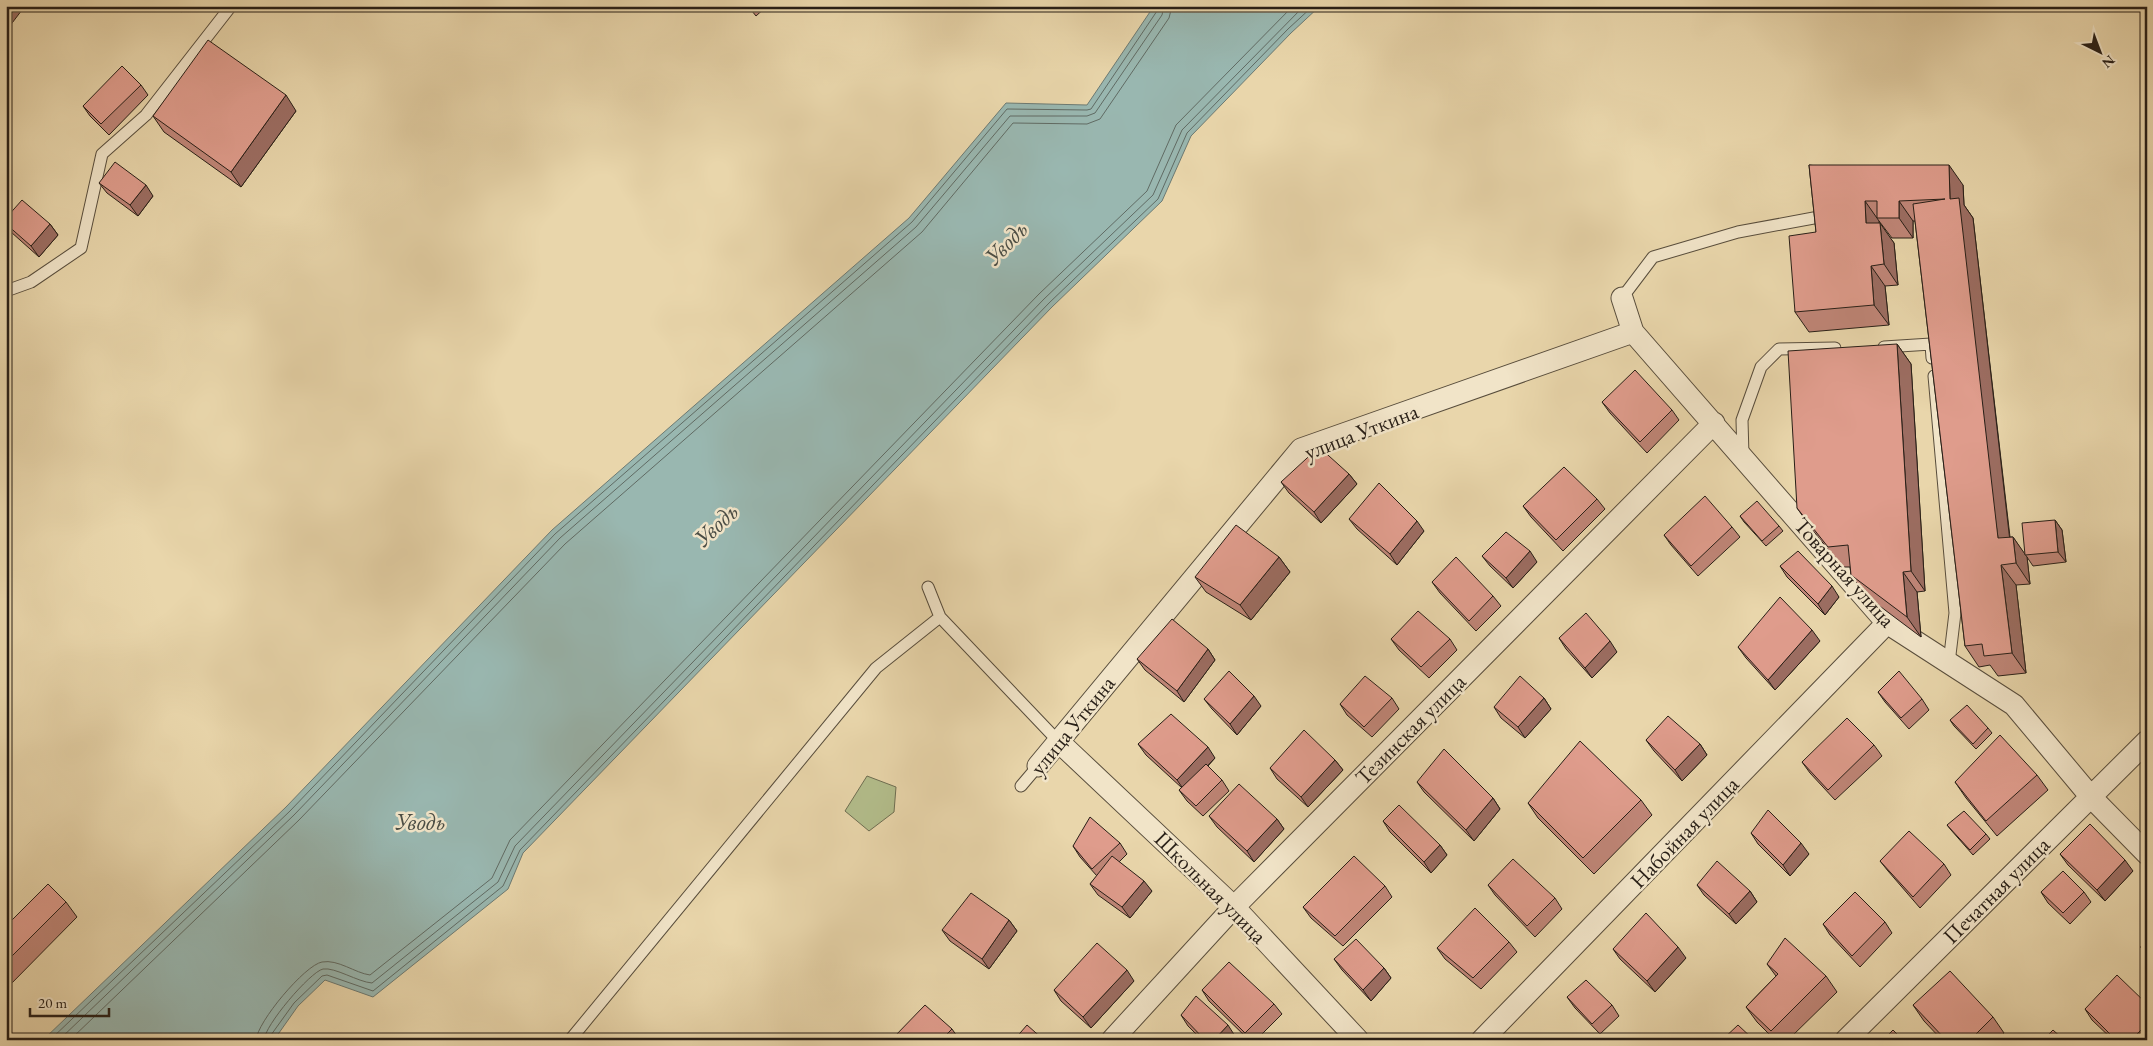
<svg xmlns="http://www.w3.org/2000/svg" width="2153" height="1046" font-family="'EB Garamond',serif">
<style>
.green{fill:#b3be8c;stroke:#6e6e52}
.water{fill:#99b7b0;stroke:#6c7a73}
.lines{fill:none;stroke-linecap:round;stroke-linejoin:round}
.shore{stroke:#606b64;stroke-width:1}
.lane-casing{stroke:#584d3c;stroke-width:13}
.street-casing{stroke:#584d3c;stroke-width:23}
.lane{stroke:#f1e4c8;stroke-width:11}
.street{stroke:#f1e4c8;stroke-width:21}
.wall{fill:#c08678;stroke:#281f17}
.shaded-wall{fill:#9c6d62;stroke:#281f17}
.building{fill:#df9c8c;stroke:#281f17}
.labels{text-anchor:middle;stroke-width:5;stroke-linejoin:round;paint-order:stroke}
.street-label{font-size:22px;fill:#281f17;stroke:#f1e4c8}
.water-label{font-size:24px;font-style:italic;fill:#4a4d45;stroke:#f1e4c8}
</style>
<rect width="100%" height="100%" fill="#e9d6ab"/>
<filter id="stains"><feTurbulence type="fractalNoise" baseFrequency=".004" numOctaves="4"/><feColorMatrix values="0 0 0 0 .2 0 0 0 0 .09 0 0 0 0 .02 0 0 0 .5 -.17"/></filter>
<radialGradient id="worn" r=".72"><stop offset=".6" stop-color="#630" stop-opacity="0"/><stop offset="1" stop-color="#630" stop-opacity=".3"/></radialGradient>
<path class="green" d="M867 776 896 787 894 812 869 831 845 811Z"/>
<path class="water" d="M1154 6H1320L1291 33 1191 136 1162 201 1052 307 523 853 508 889 373 997 325 980 298 1006 274 1040H43L286 807 552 530 909 218 1006 103 1087 105Z"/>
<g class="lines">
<path class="shore" d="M50 1040 290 811 555 534 912 222 1007 109 1087 110 1091 109 1157 11 1158 6
M59 1040 294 815 560 538 916 227 1010 116H1087L1095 113 1162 15 1164 6
M70 1040 299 820 565 544 922 232 1013 123 1087 124 1100 119 1169 18 1172 6
M256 1040C257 1022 305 965 322 962 338 959 355 973 370 975L492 878 510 840 1039 294 1147 191 1176 125 1293 6
M264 1040C264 1026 310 972 323 969 335 967 358 982 372 983L498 882 515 846 1044 299 1153 195 1182 130 1304 6
M270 1040 271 1035 294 1003 322 976 327 975 373 991 503 886 520 850 1049 303 1158 199 1187 133 1288 29 1313 6"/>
<defs>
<path id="lane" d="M6 291 31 282 81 248 102 154 146 115 231 6
M1622 298 1653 257 1738 232 1819 217
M1884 347 1931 344 1932 358
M1934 376 1955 613 1949 663
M1743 456 1742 420 1761 367 1779 349 1835 348
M928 587 940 617
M1021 786 1038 766
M570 1040 876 668 940 617 1058 741"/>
<path id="street" d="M1622 298 1633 332 1887 623 2014 705 2091 797 2147 854
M1058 741 1234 907 1358 1040
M1038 766 1301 449 1633 332
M1112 1040 1234 907 1714 423
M1482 1040 1887 623
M1846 1040 2147 741"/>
</defs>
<use href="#lane" class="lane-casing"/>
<use href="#street" class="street-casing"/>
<use href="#lane" class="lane"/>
<use href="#street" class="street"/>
</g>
<path class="wall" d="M174 6H186L182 12Z
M748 6H767L756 16Z
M141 85 148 95 109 135 90 116 83 106Z
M296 111 241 187 164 132 153 116Z
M1809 165 1963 185 1964 205 1973 218 2010 537H2013L2025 555 2055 520 2062 530 2066 562 2033 566 2027 557 2030 584 2016 585 2026 673 1998 676 1990 665 1979 667 1965 646 1915 221H1913V238H1892L1879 221V223L1894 243 1898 285 1885 286 1889 325 1809 332 1795 312 1816 232Z
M99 183 153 196 138 216 107 193Z
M6 218 50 224 58 235 39 257 11 232 6 226Z
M1897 344 1911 364 1925 591 1917 592 1921 637 1865 595 1851 575 1850 567H1842L1811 528 1797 508Z
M1602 402 1672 410 1679 420 1647 453 1610 413Z
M1349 474 1357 484 1321 523 1289 493 1281 482Z
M1597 499 1605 509 1563 551 1531 517 1523 506Z
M1740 516 1779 526 1783 531 1766 546 1744 522Z
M1349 519 1424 531 1397 565 1357 529Z
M1732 527 1740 537 1698 576 1671 545 1664 535Z
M1482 556 1537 562 1513 588 1490 566Z
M1279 557 1290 572 1251 620 1206 592 1195 577Z
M1780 566 1839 597 1825 615 1787 577Z
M1432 582 1493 596 1501 606 1476 631 1440 593Z
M1559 638 1617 652 1592 678 1566 649Z
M1391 639H1450L1457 650 1429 678 1399 650Z
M1820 641 1775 690 1746 658 1738 647Z
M1208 649 1215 660 1184 702 1145 670 1137 659Z
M1878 692 1922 699 1929 710 1909 729 1885 702Z
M1392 698 1399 709 1372 737 1347 715 1340 704Z
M1544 698 1551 709 1525 738 1501 718 1494 707Z
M1204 699 1261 706 1237 735 1212 709Z
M1950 720 1988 728 1992 733 1976 749 1954 726Z
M1646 740 1700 744 1707 755 1682 781 1654 751Z
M1138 744 1215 758 1208 766 1222 780 1229 791 1203 816 1187 801 1179 790 1182 788 1146 755Z
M1874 745 1882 756 1835 800 1810 773 1802 762Z
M1335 760 1343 770 1308 807 1277 779 1270 768Z
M2037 775 2048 790 1997 836 1966 798 1955 782Z
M1417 782 1493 798 1500 809 1474 841 1424 792Z
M1641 800 1652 815 1594 874 1538 818 1528 803Z
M1209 816 1277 819 1284 829 1254 862 1217 827Z
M1383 821 1440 845 1447 855 1431 873 1390 832Z
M1947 825 1986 834 1990 839 1973 855 1951 830Z
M1751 833 1809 854 1790 876 1758 844Z
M1120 843 1127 854 1119 862 1152 891 1130 918 1098 895 1090 884 1097 876 1080 857 1073 846Z
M2060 854 2133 871 2105 901 2068 865Z
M1880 861 1944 864 1951 875 1920 908 1888 871Z
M1488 885 1555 898 1562 909 1535 937 1495 895Z
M1697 885 1750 891 1757 902 1736 924 1704 895Z
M1385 886 1392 897 1343 946 1311 918 1303 907Z
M2041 892H2084L2091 902 2070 924 2048 903Z
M66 902 77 917 6 989V926Z
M1009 920 1017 931 989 969 950 941 942 930Z
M1885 922 1892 933 1860 967 1830 935 1823 924Z
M1509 942 1517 952 1481 989 1445 959 1437 948Z
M1613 949 1686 958 1655 992 1620 959Z
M1334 959 1384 968 1391 978 1371 1001 1342 970Z
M1767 964 1826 976 1837 992 1788 1040H1775L1757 1022 1746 1007 1776 976Z
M1134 981 1091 1028 1061 1001 1054 990Z
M1202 990 1274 1004 1282 1014 1256 1040H1249L1209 1001Z
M1567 997 1612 1005 1619 1016 1600 1034 1575 1008Z
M2147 1004V1040H2113L2092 1020 2085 1009Z
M1913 1005 1993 1017 2004 1033 1997 1040H1942L1924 1021Z
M1181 1015 1235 1036 1231 1040H1202L1188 1026Z
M952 1029 959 1039V1040H896L894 1037Z"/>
<path class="shaded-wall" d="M6 6H25L6 31Z
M177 6H186L182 12Z
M286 95 296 111 241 187 231 172Z
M1949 165 1963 185 1964 205 1973 218 2012 559 1998 538 1950 199Z
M146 185 153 196 138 216 130 205Z
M1865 201 1879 221 1880 243 1866 223Z
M1899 201 1913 221V238L1899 218Z
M1880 223 1894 243 1898 285 1884 264Z
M50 224 58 235 39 257 31 246Z
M1871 266 1885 286 1889 325 1874 305Z
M1897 344 1911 364 1925 591 1911 571Z
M1349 474 1357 484 1321 523 1314 512Z
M2055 520 2062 530 2066 562 2058 552Z
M1417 521 1424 531 1397 565 1390 554Z
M2013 537 2027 557 2030 584 2016 563Z
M1530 551 1537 562 1513 588 1506 578Z
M1279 557 1290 572 1251 620 1240 605Z
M2001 565 2016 585 2026 673 2012 653Z
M1903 572 1917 592 1921 637 1907 617Z
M1832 586 1839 597 1825 615 1818 604Z
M1812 630 1820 641 1775 690 1768 680Z
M1610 641 1617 652 1592 678 1585 668Z
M1208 649 1215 660 1184 702 1177 691Z
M1254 696 1261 706 1237 735 1230 724Z
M1544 698 1551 709 1525 738 1518 727Z
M1700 744 1707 755 1682 781 1675 770Z
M1208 747 1215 758 1184 790 1177 780Z
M1335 760 1343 770 1308 807 1301 797Z
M1493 798 1500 809 1474 841 1466 830Z
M1277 819 1284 829 1254 862 1247 851Z
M1801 843 1809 854 1790 876 1783 865Z
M1440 845 1447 855 1431 873 1424 862Z
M2125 860 2133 871 2105 901 2097 890Z
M1144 881 1152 891 1130 918 1122 907Z
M1750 891 1757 902 1736 924 1729 914Z
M1009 920 1017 931 989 969 982 959Z
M1678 947 1686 958 1655 992 1647 981Z
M1384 968 1391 978 1371 1001 1363 990Z
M1127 970 1134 981 1091 1028 1083 1017Z
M1228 1025 1235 1036 1231 1040H1214Z"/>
<path class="building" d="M208 40 286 95 231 172 153 116Z
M122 66 141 85 101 124 83 106Z
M115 162 146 185 130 205 99 183Z
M1809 165H1949L1950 199 1959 198 1998 538 2013 537 2016 563 2001 565 2012 653 1984 656 1982 644 1965 646 1913 204 1945 199 1899 201V218H1877V201H1865L1866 223H1880L1884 264 1871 266 1874 305 1795 312 1789 236 1816 232Z
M22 200 50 224 31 246 6 224V218Z
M1897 344 1911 571 1903 572 1907 617 1851 575 1848 545 1828 547 1797 508 1788 351Z
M1635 370 1672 410 1640 442 1602 402Z
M1319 447 1349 474 1314 512 1281 482Z
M1564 467 1597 499 1556 540 1523 506Z
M1379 483 1417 521 1390 554 1349 519Z
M1705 496 1732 527 1691 566 1664 535Z
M1757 501 1779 526 1762 541 1740 516Z
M2055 520 2058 552 2025 555 2022 523Z
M1236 525 1279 557 1240 605 1195 577Z
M1506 532 1530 551 1506 578 1482 556Z
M1798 551 1832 586 1818 604 1780 566Z
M1456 557 1493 596 1469 621 1432 582Z
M1780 597 1812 630 1768 680 1738 647Z
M1418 611 1450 639 1421 667 1391 639Z
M1586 613 1610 641 1585 668 1559 638Z
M1172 619 1208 649 1177 691 1137 659Z
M1229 671 1254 696 1230 724 1204 699Z
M1899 671 1922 699 1901 718 1878 692Z
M1365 676 1392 698 1364 727 1340 704Z
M1520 676 1544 698 1518 727 1494 707Z
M1967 705 1988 728 1973 744 1950 720Z
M1171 714 1208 747 1177 780 1138 744Z
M1668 716 1700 744 1675 770 1646 740Z
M1847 718 1874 745 1828 790 1802 762Z
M1304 730 1335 760 1301 797 1270 768Z
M2000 735 2037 775 1986 821 1955 782Z
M1580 741 1641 800 1583 858 1528 803Z
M1444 749 1493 798 1466 830 1417 782Z
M1206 764 1222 780 1196 806 1179 790Z
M1239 784 1277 819 1247 851 1209 816Z
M1399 805 1440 845 1424 862 1383 821Z
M1768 810 1801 843 1783 865 1751 833Z
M1964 811 1986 834 1970 850 1947 825Z
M1090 817 1120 843 1092 869 1073 846Z
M2090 824 2125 860 2097 890 2060 854Z
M1909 831 1944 864 1913 897 1880 861Z
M1112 856 1144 881 1122 907 1090 884Z
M1354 856 1385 886 1335 936 1303 907Z
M1513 859 1555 898 1527 926 1488 885Z
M1717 861 1750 891 1729 914 1697 885Z
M2063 871 2084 892 2063 913 2041 892Z
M48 884 66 902 6 962V926Z
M1855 892 1885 922 1852 956 1823 924Z
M971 893 1009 920 982 959 942 930Z
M1475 908 1509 942 1473 978 1437 948Z
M1646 913 1678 947 1647 981 1613 949Z
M1785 938 1826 976 1771 1031 1746 1007 1778 974 1767 964Z
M1356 939 1384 968 1363 990 1334 959Z
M2147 942V954L2140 947Z
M1097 943 1127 970 1083 1017 1054 990Z
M1229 962 1274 1004 1245 1033 1202 990Z
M1950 971 1993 1017 1970 1040H1946L1913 1005Z
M2117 975 2147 1004V1024L2131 1040H2116L2085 1009Z
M1586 980 1612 1005 1592 1024 1567 997Z
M1196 996 1228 1025 1214 1040H1205L1181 1015Z
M925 1005 952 1029 941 1040H897L894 1037Z
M1027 1025 1044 1040H1014Z
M1738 1025 1754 1040H1722Z
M1893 1030 1903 1040H1883Z
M2053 1030 2064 1040H2043Z
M1525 1037 1528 1040H1522Z"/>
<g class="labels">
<g class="street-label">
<text transform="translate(1361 431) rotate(-21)" y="8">улица Уткина</text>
<text transform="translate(1845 572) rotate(48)" y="8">Товарная улица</text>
<text transform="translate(1072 725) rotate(-51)" y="8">улица Уткина</text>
<text transform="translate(1410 729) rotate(-45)" y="8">Тезинская улица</text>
<text transform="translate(1684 832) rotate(-46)" y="8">Набойная улица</text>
<text transform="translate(1211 887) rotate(45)" y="8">Школьная улица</text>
<text transform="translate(1996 890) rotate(-45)" y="8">Печатная улица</text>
</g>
<g class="water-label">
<text transform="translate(1006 243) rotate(-46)" y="8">Уводь</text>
<text transform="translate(716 525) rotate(-43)" y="8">Уводь</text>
<text x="420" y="830">Уводь</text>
</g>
</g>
<rect width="2153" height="1046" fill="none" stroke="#e9d6ab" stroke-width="25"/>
<rect x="8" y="8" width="2138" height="1031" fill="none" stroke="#281f17" stroke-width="2.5"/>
<rect x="12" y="12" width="2128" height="1021" fill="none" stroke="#281f17"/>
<g transform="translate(2100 52) rotate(138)" stroke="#f1e4c8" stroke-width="4" paint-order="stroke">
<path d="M0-4L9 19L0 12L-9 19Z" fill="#281f17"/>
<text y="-8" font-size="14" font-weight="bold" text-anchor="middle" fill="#281f17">N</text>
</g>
<path d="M30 1008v8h79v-8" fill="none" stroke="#281f17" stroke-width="2.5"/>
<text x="38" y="1008" font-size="15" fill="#281f17" stroke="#f1e4c8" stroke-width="4" paint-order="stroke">20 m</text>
<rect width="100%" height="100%" filter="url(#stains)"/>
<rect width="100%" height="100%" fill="url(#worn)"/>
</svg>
